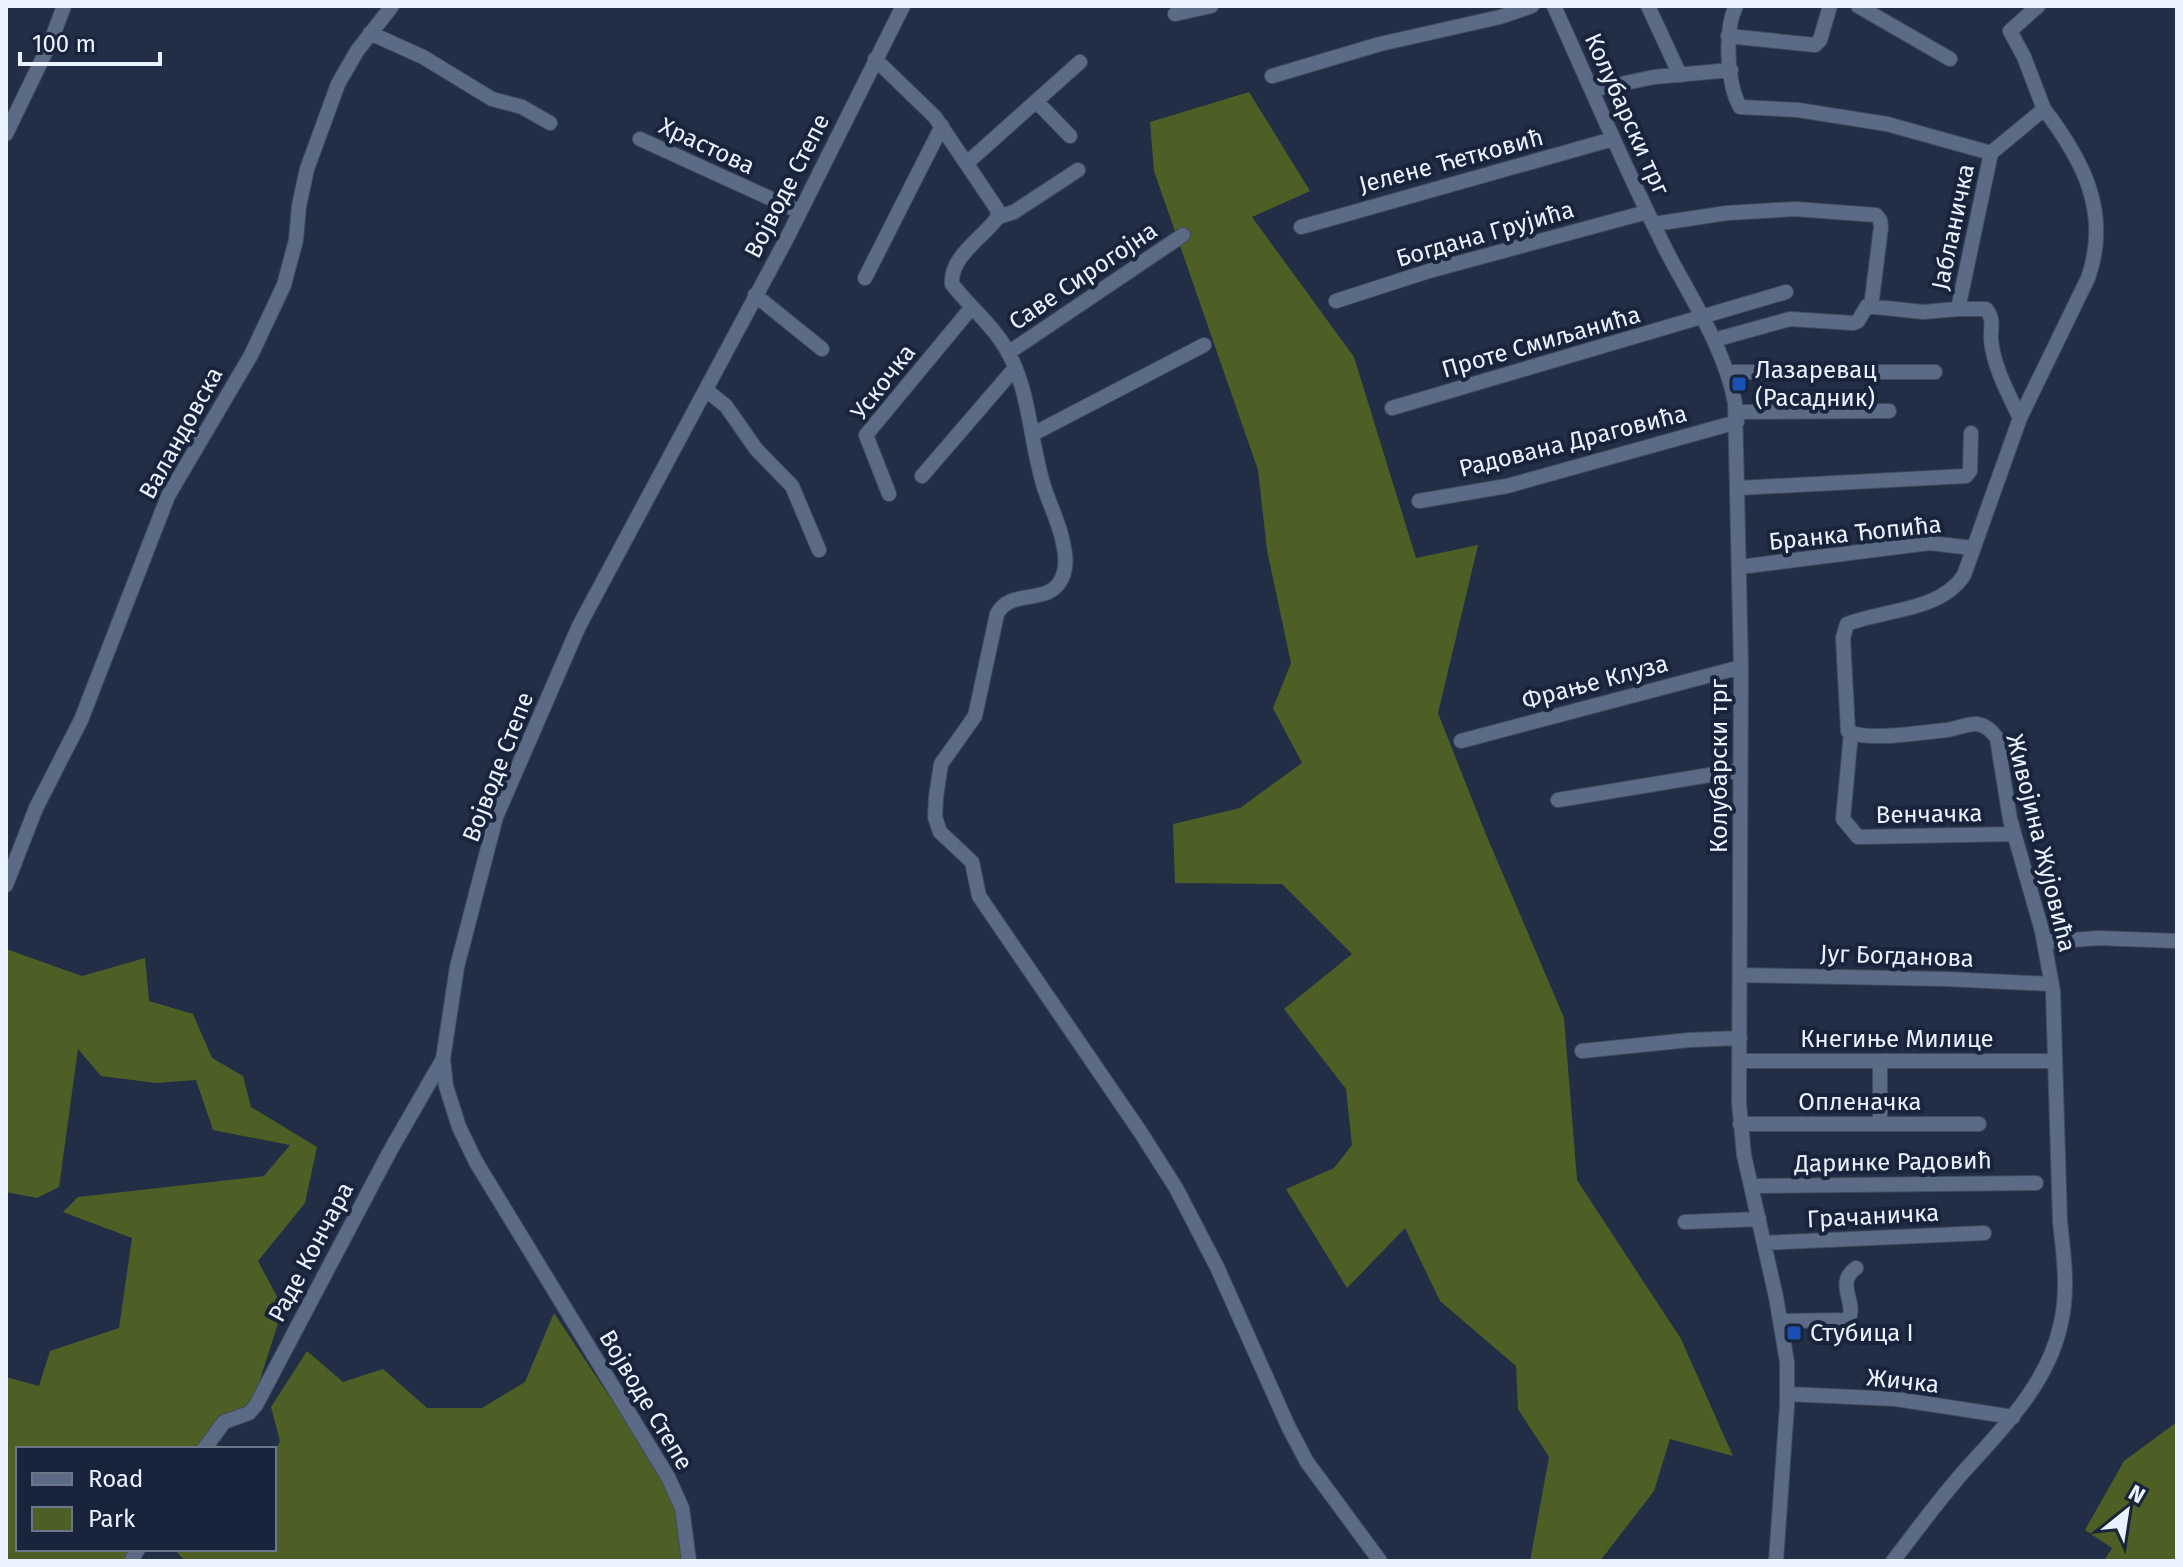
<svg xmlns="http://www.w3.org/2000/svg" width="2183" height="1567" font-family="'Fira Sans',sans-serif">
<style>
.green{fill:#4e5f25}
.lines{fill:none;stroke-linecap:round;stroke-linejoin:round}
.minor-casing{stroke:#414b5e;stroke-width:16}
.minor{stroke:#5c6b85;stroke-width:14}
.transit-dot{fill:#1a4fb4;stroke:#18243b;stroke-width:3}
.labels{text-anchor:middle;stroke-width:8;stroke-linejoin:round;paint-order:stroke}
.street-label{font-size:24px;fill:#ebf2ff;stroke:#18243b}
.poi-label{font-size:24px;fill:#ebf2ff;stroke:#18243b;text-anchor:start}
</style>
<rect width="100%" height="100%" fill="#212e45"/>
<path class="green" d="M1249 92 1310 191 1252 217 1354 357 1416 558 1478 545 1438 713 1485 832 1564 1018 1577 1180 1681 1339 1733 1456 1670 1439 1654 1491 1600 1561H1530L1549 1457 1518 1409 1516 1366 1440 1301 1405 1228 1347 1288 1286 1189 1334 1168 1352 1145 1346 1089 1284 1009 1352 954 1282 884 1175 883 1173 824 1240 808 1302 763 1273 708 1291 663 1267 550 1258 470 1154 171 1150 122Z
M6 949 82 976 145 958 149 1001 193 1014 212 1058 243 1076 251 1107 317 1147 305 1203 258 1261 283 1308 256 1392 214 1449H18V1549H143L134 1561H6V1377L39 1386 50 1351 119 1328 132 1238 63 1212 78 1197 264 1176 290 1145 213 1130 196 1080 156 1083 101 1076 78 1049 59 1187 37 1198 6 1192Z
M554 1313 682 1506 684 1561H185L174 1549H274V1453L280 1441 271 1407 307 1351 343 1382 383 1369 427 1408H482L525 1382Z
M2177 1422V1561H2104L2112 1548 2085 1530 2124 1461Z"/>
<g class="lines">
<defs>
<path id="minor" d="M1554 6C1591 88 1626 171 1667 252 1692 300 1725 349 1735 403L1741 667 1739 1103 1744 1155 1776 1297 1787 1362V1406L1776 1561
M1648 6 1680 75
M1736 6C1724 30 1727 83 1740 107L1798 110 1887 124 1991 153 2044 109 2024 57 2010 31 2038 6
M1858 6 1950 59
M1175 14 1211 6
M370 33 423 57 492 99 522 107 550 123
M1728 36 1815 45 1820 40 1830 6
M875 59 935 117 997 209 998 217C983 238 950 256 952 284 972 310 998 329 1012 360 1031 401 1031 448 1045 490 1052 510 1061 527 1064 548 1066 557 1066 569 1062 578 1049 607 1011 587 997 614L975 716 941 764 936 797 935 817 940 832 972 862 979 896 1141 1133 1176 1188 1217 1267 1289 1428 1307 1462 1380 1561
M1272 76 1380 44 1500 17 1532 6
M1592 90 1654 77 1731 70
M1036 101 1070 136
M6 134 51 41 64 6
M640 139 800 212
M1991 153 1958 309H1986C1995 320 1990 328 1991 340 1994 368 2008 393 2020 418
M968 162 1080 62
M998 217 1014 212 1078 170
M1654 224 1727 213 1795 209 1876 215 1880 220 1881 227 1871 307
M1301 227 1613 139
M865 278 942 126
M755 295 822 349
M1336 301 1429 271 1647 212
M1714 340 1790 319 1853 323 1858 321 1867 306 1923 312 1958 309
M1008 353 1183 235
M1727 372H1935
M706 390 726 406 756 449 792 486 819 550
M1392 408 1786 292
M1737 412 1889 411
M1033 434 1204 345
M922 476 1015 368
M1739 488 1966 476 1970 471 1971 433
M889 494 866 435 972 307
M1419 501 1507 486 1737 422
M1740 567 1929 543 1973 548
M1851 733 1843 819 1858 837 2014 834
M1461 741 1741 667
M1558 800 1740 770
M6 885 36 808 81 720 168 496 251 355 284 285 296 240 299 206 307 169 338 84 357 51 392 6
M2044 942 2099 938 2177 941
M1740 975 1946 979 2052 984
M1582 1051 1689 1040 1740 1038
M1739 1061H2055
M1880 1123V1062
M1740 1124H1979
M1751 1186 2036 1183
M1685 1222 1759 1219
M1764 1243 1984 1233
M1781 1321 1848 1320C1858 1303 1834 1283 1856 1268
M1787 1394 1896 1399 2013 1417
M204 1449 224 1422 249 1413 256 1405 390 1151 443 1059
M131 1561 138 1549
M689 1561 682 1508 668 1477 476 1162 459 1127 446 1086 443 1059 457 967 496 817 579 626 787 238 903 6
M1893 1561C1917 1530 1940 1498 1966 1469 2004 1427 2047 1384 2060 1327 2069 1292 2064 1257 2060 1222L2053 991 2042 931 2010 819 1997 738C1992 731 1986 725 1977 724 1968 723 1956 729 1947 730 1923 732 1866 742 1848 731L1843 638 1847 624C1886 609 1941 611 1964 575L2020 418 2088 278C2111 213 2083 160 2044 109"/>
</defs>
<use href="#minor" class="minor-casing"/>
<use href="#minor" class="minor"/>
</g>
<g class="transit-dot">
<rect x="1731" y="376" width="16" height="16" rx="4"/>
<rect x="1786" y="1325" width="16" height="16" rx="4"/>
</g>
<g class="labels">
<g class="street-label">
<text transform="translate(1627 114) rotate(66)" y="8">Колубарски трг</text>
<text transform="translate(707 146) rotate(25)" y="8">Храстова</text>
<text transform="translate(1451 161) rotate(-15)" y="8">Јелене Ћетковић</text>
<text transform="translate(787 186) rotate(-63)" y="8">Војводе Степе</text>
<text transform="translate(1953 227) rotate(-78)" y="8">Јабланичка</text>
<text transform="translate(1485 234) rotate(-16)" y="8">Богдана Грујића</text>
<text transform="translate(1083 276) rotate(-34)" y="8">Саве Сирогојна</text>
<text transform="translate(1541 342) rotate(-16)" y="8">Проте Смиљанића</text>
<text transform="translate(883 382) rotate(-52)" y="8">Ускочка</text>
<text transform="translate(181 433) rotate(-61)" y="8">Валандовска</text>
<text transform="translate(1573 441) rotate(-14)" y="8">Радована Драговића</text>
<text transform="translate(1855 533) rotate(-6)" y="8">Бранка Ћопића</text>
<text transform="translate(1595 682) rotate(-15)" y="8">Фрање Клуза</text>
<text transform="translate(1719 766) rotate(-90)" y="8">Колубарски трг</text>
<text transform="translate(498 767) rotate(-69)" y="8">Војводе Степе</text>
<text transform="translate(1929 814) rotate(-1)" y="8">Венчачка</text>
<text transform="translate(2041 843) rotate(76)" y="8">Живојина Жујовића</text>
<text transform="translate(1897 956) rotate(2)" y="8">Југ Богданова</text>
<text x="1897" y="1047">Кнегиње Милице</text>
<text x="1860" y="1110">Опленачка</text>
<text transform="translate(1893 1162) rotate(-1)" y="8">Даринке Радовић</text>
<text transform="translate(1873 1216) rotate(-3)" y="8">Грачаничка</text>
<text transform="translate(311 1252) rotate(-62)" y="8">Раде Кончара</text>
<text transform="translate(1903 1381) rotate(6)" y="8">Жичка</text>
<text transform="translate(646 1400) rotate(59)" y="8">Војводе Степе</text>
</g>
<g class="poi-label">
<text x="1755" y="378">Лазаревац<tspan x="1755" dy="28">(Расадник)</tspan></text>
<text x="1810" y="1341">Стубица I</text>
</g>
</g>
<rect width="2183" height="1567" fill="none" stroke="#ebf2ff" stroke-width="16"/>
<rect x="16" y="1447" width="260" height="104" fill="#18243b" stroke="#6c7689" stroke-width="2"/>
<rect x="32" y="1473" width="40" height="12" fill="#5c6b85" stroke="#6c7689" stroke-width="2"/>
<text x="88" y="1487" font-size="24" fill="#ebf2ff">Road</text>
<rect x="32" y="1507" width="40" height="24" fill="#4e5f25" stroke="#6c7689" stroke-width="2"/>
<text x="88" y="1527" font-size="24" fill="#ebf2ff">Park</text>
<g transform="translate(2127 1511) rotate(30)" stroke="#18243b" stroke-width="6" paint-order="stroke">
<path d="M0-6L14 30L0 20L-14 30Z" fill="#ebf2ff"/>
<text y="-12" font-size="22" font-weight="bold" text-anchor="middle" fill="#ebf2ff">N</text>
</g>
<path d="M20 52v12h140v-12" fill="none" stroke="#ebf2ff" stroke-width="4"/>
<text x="32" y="52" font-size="24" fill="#ebf2ff" stroke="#18243b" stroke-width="6" paint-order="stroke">100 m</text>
</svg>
